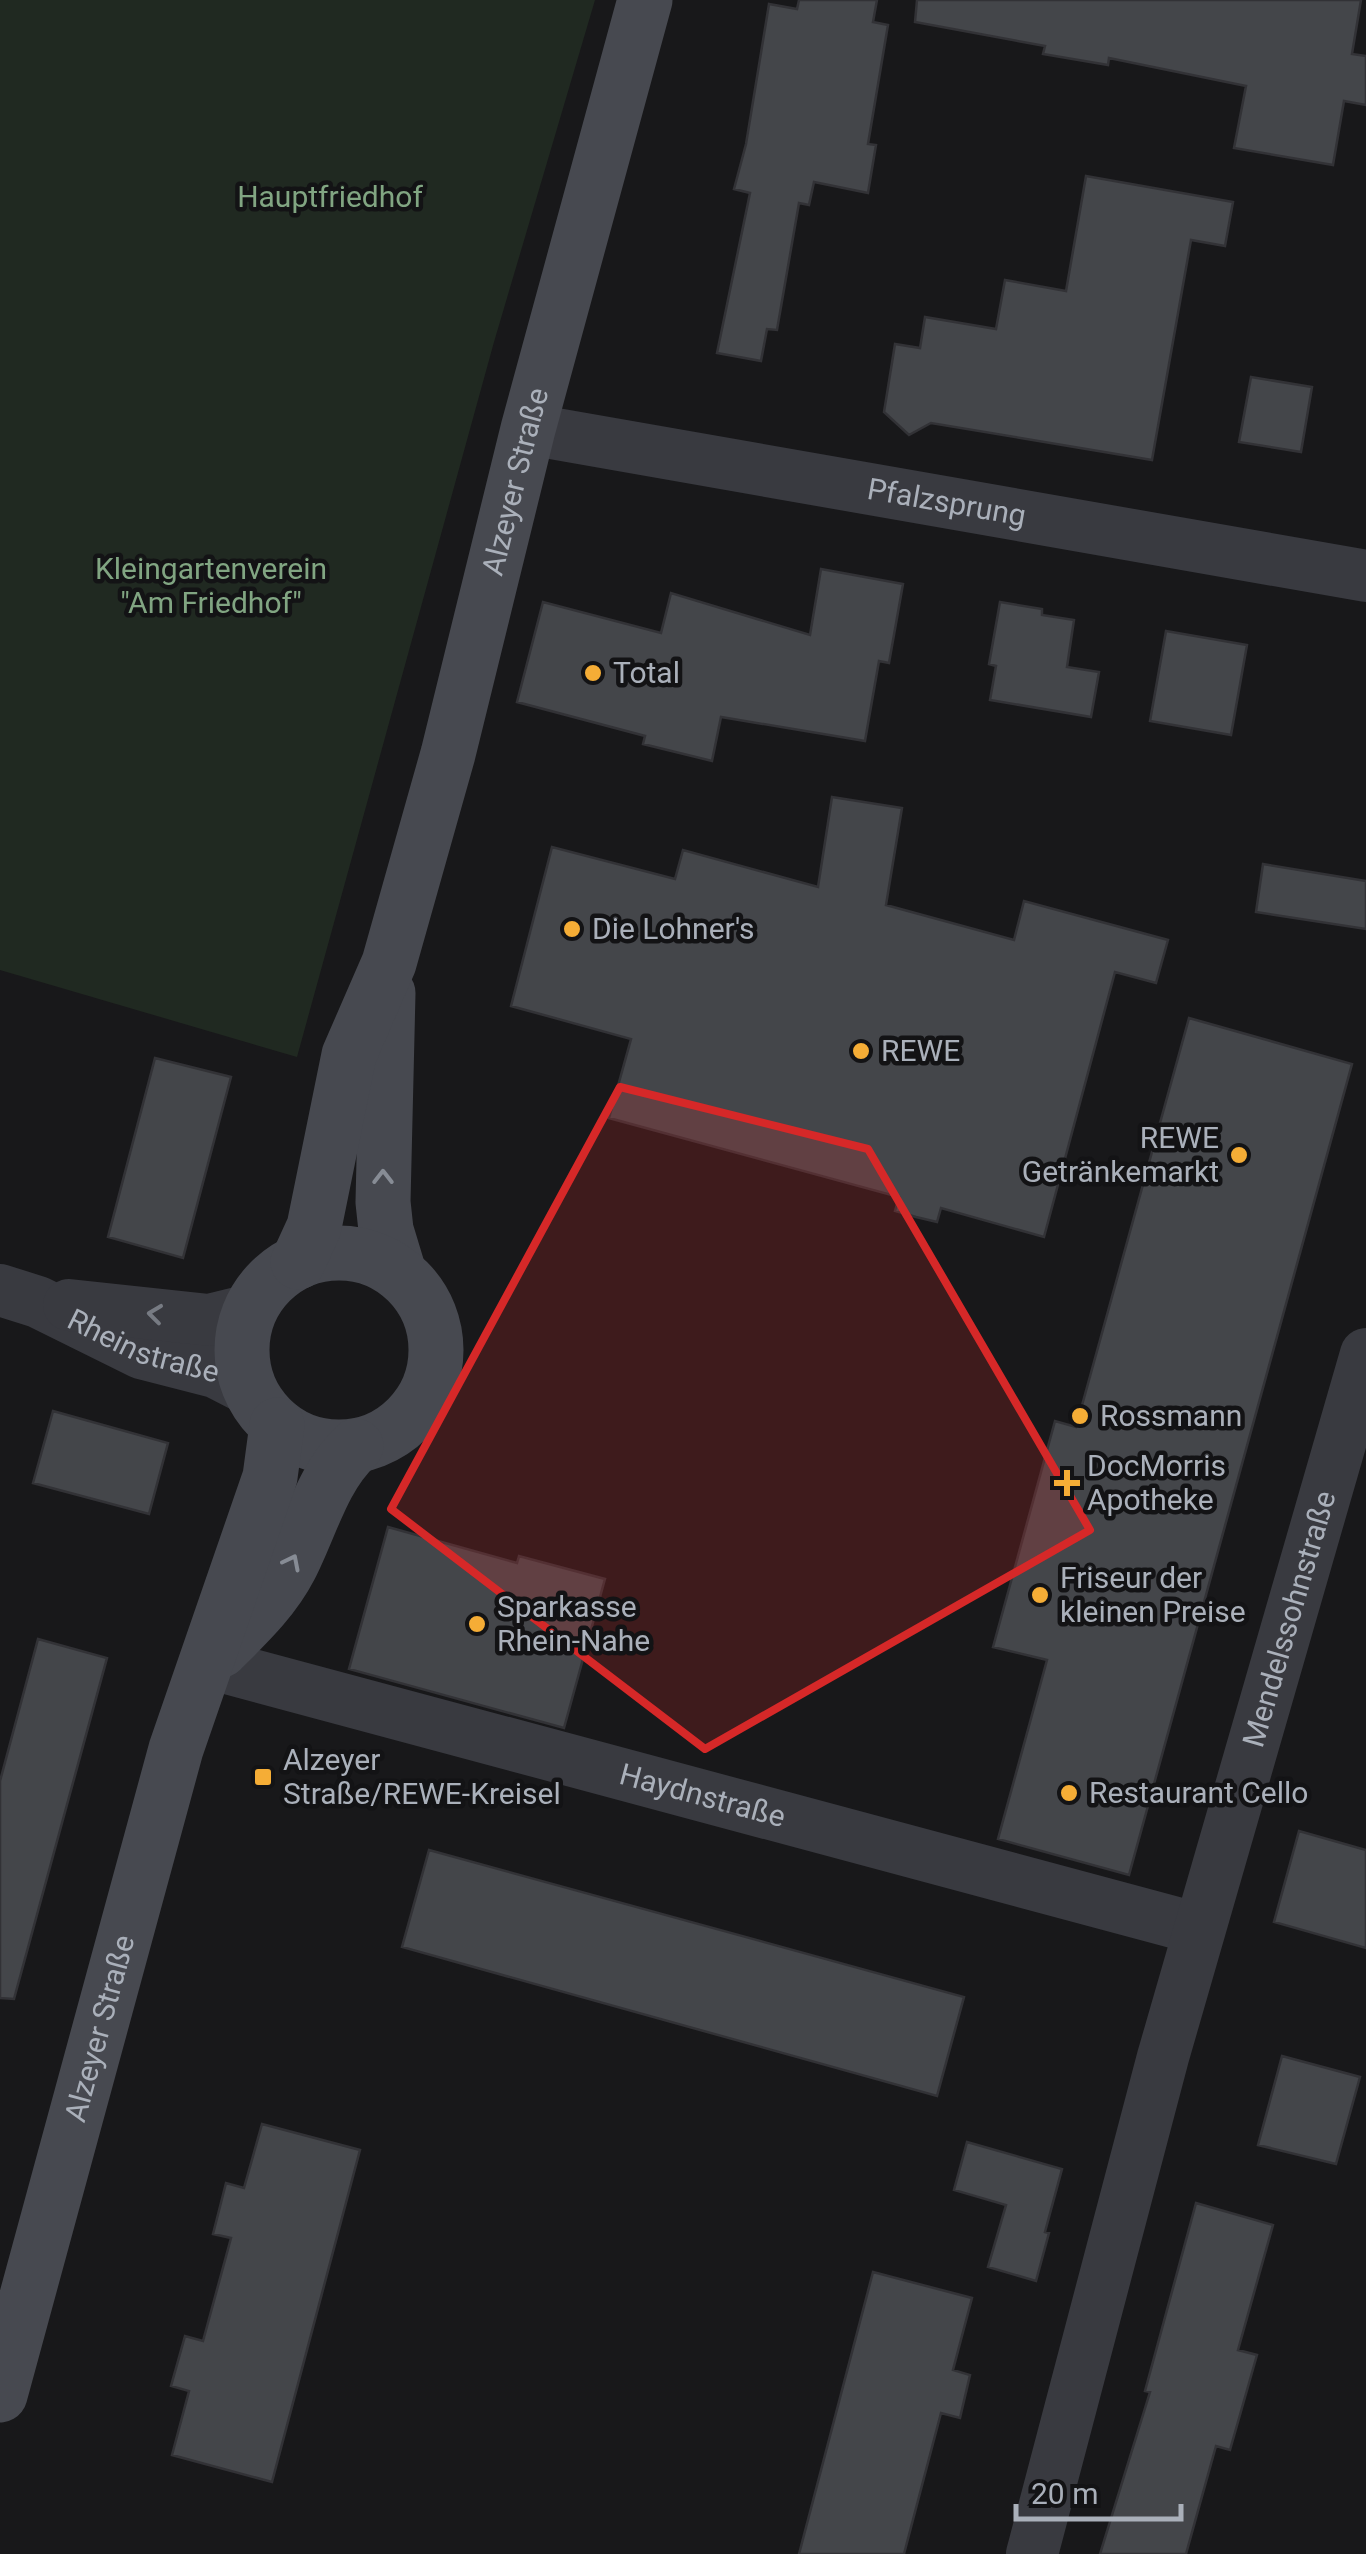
<svg xmlns="http://www.w3.org/2000/svg" width="1366" height="2554" font-family="Roboto,sans-serif">
<style>
.green{fill:#202921}
.building{fill:#44464a;stroke:#323236;stroke-width:2.5}
.lines{fill:none;stroke-linecap:round;stroke-linejoin:round}
.street{stroke:#393a40;stroke-width:52}
.secondary{stroke:#474950;stroke-width:55}
.oneway{stroke:#878c95}
.oneway2{stroke:#777b83}
.marked{fill:#d62828;fill-opacity:0.2;stroke:#d62828;stroke-width:8;stroke-linejoin:round}
.poi-dot{fill:#f5ad36;stroke:#131315;stroke-width:4}
.labels{text-anchor:middle;stroke-width:9;stroke-linejoin:round;paint-order:stroke}
.park-label{font-size:30px;fill:#81a582;stroke:#131315}
.street-label{font-size:30px;fill:#aab0ba;stroke:#131315}
.poi-label{font-size:30px;fill:#aab0ba;stroke:#131315;text-anchor:start}
</style>
<rect width="100%" height="100%" fill="#18181a"/>
<path class="green" d="M0 0H595L494 342 297 1057 0 970Z"/>
<path class="building" d="M799 0H877L873 22 888 25 868 144 876 145 868 193 814 182 809 205 799 203 777 330 767 329 761 361 717 353 750 193 734 189 746 144 769 4 797 9Z
M917 0H1361L1352 54 1366 56V105L1344 101 1333 165 1234 148 1246 86 1109 58 1108 65 1043 54 1045 46 915 22Z
M1086 176 1233 202 1225 246 1191 240 1152 460 931 423 909 435 884 412 895 344 920 348 925 317 996 329 1005 280 1066 291Z
M1251 377 1312 387 1301 452 1239 442Z
M821 569 903 584 889 663 879 661 865 741 721 717 712 761 643 744 645 736 517 702 543 602 661 633 671 593 810 635Z
M1000 602 1042 609V615L1074 620 1067 667 1099 672 1091 717 990 700 996 666 989 664Z
M1166 631 1247 645 1231 735 1150 721Z
M832 797 902 808 886 905 1014 940 1024 901 1168 940 1156 983 1115 972 1044 1237 941 1208 937 1222 916 1217 895 1211 899 1197 609 1118 631 1039 511 1006 552 847 675 879 683 850 818 887Z
M1263 864 1366 881V929L1256 912Z
M1189 1018 1352 1064 1129 1875 998 1839 1047 1660 993 1647 1055 1421 1076 1427Z
M155 1058 231 1077 183 1258 108 1237Z
M53 1411 168 1443 149 1514 33 1483Z
M388 1527 517 1563 519 1556 605 1579 564 1728 349 1669Z
M38 1639 107 1658 14 1999 0 1998V1781Z
M1299 1831 1366 1850V1948L1274 1922Z
M429 1850 964 1997 937 2096 402 1947Z
M1282 2056 1360 2077 1336 2164 1258 2145Z
M262 2124 360 2150 272 2482 172 2455 189 2391 171 2386 185 2336 203 2341 231 2238 213 2234 226 2183 244 2188Z
M967 2142 1062 2169 1045 2232 1049 2233 1036 2281 988 2267 1006 2205 954 2190Z
M1196 2203 1273 2225 1238 2350 1257 2355 1230 2450 1216 2446 1186 2554H1100L1150 2392 1145 2391Z
M873 2272 972 2298 953 2370 970 2375 960 2418 941 2413 904 2554H799Z"/>
<g class="lines">
<g class="street">
<path id="s1" d="M528 429 1366 576"/>
<path id="s2" d="M0 1290 38 1302 141 1353 215 1372 250 1390"/>
<path d="M69 1305 209 1320 250 1310"/>
<path id="s3" d="M208 1663 1199 1929"/>
<path id="s4" d="M1032 2554 1163 2057 1366 1354"/>
</g>
<g class="secondary">
<path d="M388 993 383 1202 386 1230 399 1273"/>
<circle cx="339" cy="1350" r="97"/>
<path id="s5" d="M298 1262 314 1227 349 1055 389 963 448 754 528 429 645 0"/>
<path d="M221 1650C246 1625 273 1600 290 1567 311 1526 322 1478 356 1446"/>
<path id="s6" d="M0 2395 176 1749 270 1477 277 1425"/>
</g>
</g>
<defs><path id="oneway-chevron" d="M-2-3.5L2.5 0L-2 3.5" fill="none" stroke-width="1.6" stroke-linecap="round" stroke-linejoin="round" transform="scale(2.5)"/></defs>
<g class="oneway">
<use href="#oneway-chevron" transform="translate(383 1177) rotate(-90)"/>
<use href="#oneway-chevron" transform="translate(292 1562) rotate(-63)"/>
</g>
<use class="oneway2" href="#oneway-chevron" transform="translate(155 1314) rotate(-173)"/>
<path class="marked" d="M620 1087 868 1149 1090 1530 705 1749 391 1509Z"/>
<g class="poi-dot">
<circle cx="593" cy="673" r="10"/>
<circle cx="572" cy="929" r="10"/>
<circle cx="861" cy="1051" r="10"/>
<circle cx="1239" cy="1155" r="10"/>
<circle cx="1080" cy="1416" r="10"/>
<path d="M1062 1468h10v10h10v10h-10v10h-10v-10h-10v-10h10z"/>
<circle cx="1040" cy="1595" r="10"/>
<circle cx="477" cy="1624" r="10"/>
<rect x="253" y="1767" width="20" height="20" rx="5"/>
<circle cx="1069" cy="1793" r="10"/>
</g>
<g class="labels">
<g class="park-label">
<text x="330" y="207">Hauptfriedhof</text>
<text x="211" y="579">Kleingartenverein<tspan x="211" dy="34">"Am Friedhof"</tspan></text>
</g>
<g class="street-label">
<text dy="10" stroke="none"><textPath href="#s5" startOffset="812">Alzeyer Straße</textPath></text>
<text dy="10" stroke="none"><textPath href="#s1" startOffset="425">Pfalzsprung</textPath></text>
<text dy="10" stroke="none"><textPath href="#s2" startOffset="155">Rheinstraße</textPath></text>
<text dy="10" stroke="none"><textPath href="#s4" startOffset="970">Mendelssohnstraße</textPath></text>
<text dy="10" stroke="none"><textPath href="#s3" startOffset="512">Haydnstraße</textPath></text>
<text dy="10" stroke="none"><textPath href="#s6" startOffset="380">Alzeyer Straße</textPath></text>
</g>
<g class="poi-label">
<text x="613" y="683">Total</text>
<text x="592" y="939">Die Lohner's</text>
<text x="881" y="1061">REWE</text>
<text x="1219" y="1148" text-anchor="end">REWE<tspan x="1219" dy="34">Getränkemarkt</tspan></text>
<text x="1100" y="1426">Rossmann</text>
<text x="1087" y="1476">DocMorris<tspan x="1087" dy="34">Apotheke</tspan></text>
<text x="1060" y="1588">Friseur der<tspan x="1060" dy="34">kleinen Preise</tspan></text>
<text x="497" y="1617">Sparkasse<tspan x="497" dy="34">Rhein-Nahe</tspan></text>
<text x="283" y="1770">Alzeyer<tspan x="283" dy="34">Straße/REWE-Kreisel</tspan></text>
<text x="1089" y="1803">Restaurant Cello</text>
</g>
</g>
<path d="M1016 2504v15h165v-15" fill="none" stroke="#aab0ba" stroke-width="5"/>
<text x="1031" y="2504" font-size="30" fill="#aab0ba" stroke="#131315" stroke-width="8" paint-order="stroke">20 m</text>
</svg>
